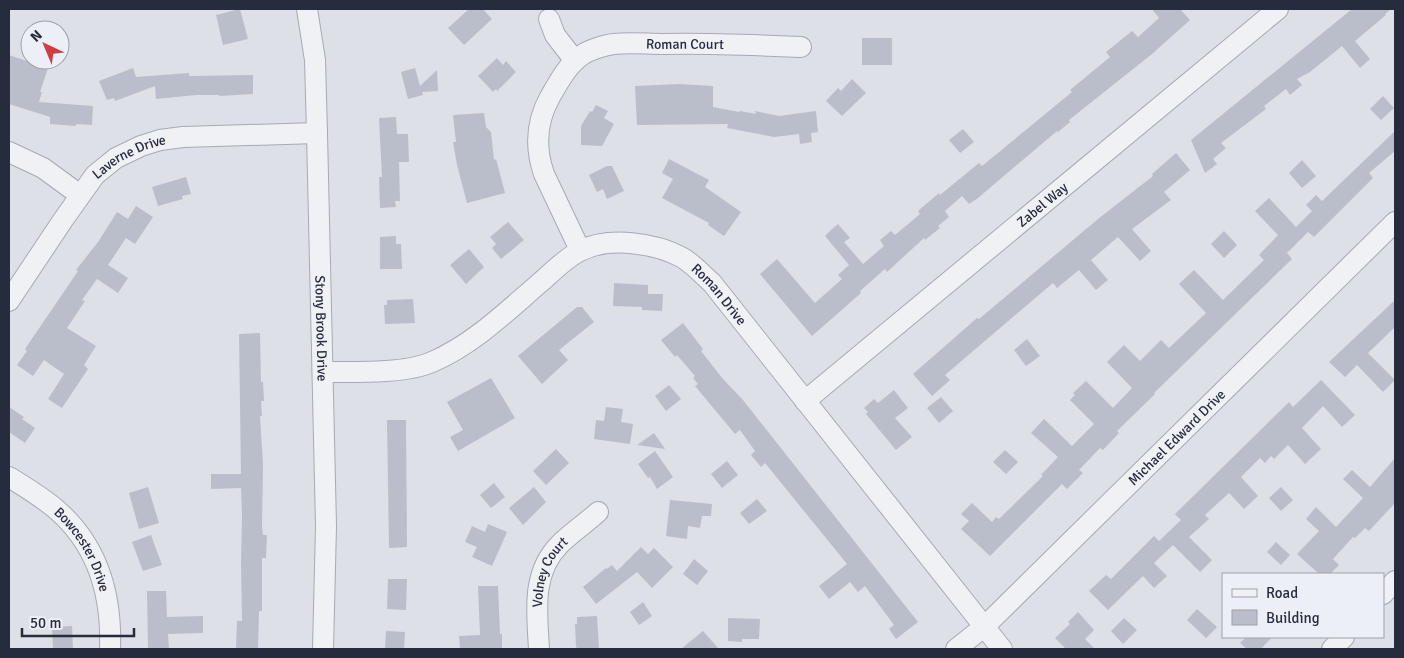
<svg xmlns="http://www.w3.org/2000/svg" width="1404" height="658" font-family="Signika,sans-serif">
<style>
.building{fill:#babeca}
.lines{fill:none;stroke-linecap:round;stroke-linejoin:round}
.minor-casing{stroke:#a6aab4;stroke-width:22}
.minor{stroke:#eff1f5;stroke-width:20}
.labels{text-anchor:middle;stroke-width:4;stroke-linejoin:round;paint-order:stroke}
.street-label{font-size:14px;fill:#262c3e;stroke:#eceff5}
</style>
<rect width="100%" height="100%" fill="#dde0e7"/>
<path class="building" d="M240 9 248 39 223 45 216 15Z
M469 9H483L492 19 464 45 448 28Z
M1152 9H1180L1190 20 1152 54 1069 120 1070 122 1058 132 1057 131 978 198 969 204 962 196 945 211 949 217 938 226 940 228 925 240 924 238 887 272 885 269 860 291 861 293 812 336 760 274 777 259 815 303 842 279 838 275 849 265 825 236 830 231 838 224 850 238 844 242 863 264 884 246 880 240 891 231 895 235 920 214 918 211 939 193 940 195 979 163 982 166 1072 92 1070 90 1110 57 1106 52 1132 31 1138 37 1159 18Z
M1352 9H1391L1385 14 1386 15 1355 41 1370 59 1360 68 1342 46 1310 72 1297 79 1302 85 1290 95 1286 89 1264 106 1266 109 1221 143 1226 148 1213 159 1217 164 1205 173 1191 140Z
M862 38H892V65H862Z
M9 55 48 68 40 92H42L39 102 93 106 92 125 76 124V126L50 124V117L9 104Z
M497 58 503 65 506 61 516 72 497 91 496 89 493 92 478 76Z
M133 68 136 77 189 73V76L253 75V94L219 96V95H196L156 99 155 86 115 101 114 98 107 100 99 81Z
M415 68 420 86 437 70 438 91 422 92 423 95 408 99 401 72Z
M852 79 866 93 842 116 826 101 838 88 841 91Z
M679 84 713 86V107L739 112 740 111 756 114 755 111 779 116 816 111 818 132 811 133 812 142 800 144 799 134 774 137 727 128 728 124 637 125 635 86Z
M1383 96 1394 108 1381 120 1370 109Z
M596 105 608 111 604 118 614 124 602 146 581 145V126L590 111 592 112Z
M484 113 486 127 491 132 494 160 496 159 505 193 467 203 457 165 453 142H456L453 115Z
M396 117 397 134H408L409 162H399L400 201H395L396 207 380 208 379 177H382L379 118Z
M963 129 974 142 960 153 949 140Z
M1395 131V151L1369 173 1373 178 1314 237 1308 232 1287 253 1292 259 1154 393 1155 394 1117 431 1119 433 1103 450 1100 448 1079 470 1083 473 1067 489 1062 484 990 556 961 529 969 521 961 514 972 503 992 522 996 517 999 519 1043 476 1041 475 1058 457 1031 433 1044 419 1072 446 1094 424 1070 400 1075 395 1073 393 1086 381 1113 408 1132 388 1107 362 1124 345 1140 361 1161 340 1169 348 1206 313 1179 284 1194 270 1223 300 1264 260 1259 255 1278 235 1255 211 1269 198 1296 227 1312 211 1306 205 1316 195 1322 201Z
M1176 153 1190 170 1164 192 1171 200 1132 229 1151 251 1140 261 1118 237 1091 260 1108 280 1096 290 1079 270 1057 288 1053 283 945 375 950 380 932 396 913 374 977 318 979 319 1098 219 1153 176 1152 174Z
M669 159 709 180 705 187 741 212 724 236 708 225 709 223 662 198 673 179 662 173Z
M1302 160 1316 176 1302 188 1289 173Z
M607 166H612L624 191 607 199 603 189 597 192 589 175Z
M186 177 191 194 182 196 183 199 158 206 152 187Z
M136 206 153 217 135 244 126 238 108 265 128 278 118 293 97 279 82 300 85 301 67 328 96 346 84 365 88 369 62 408 48 399 64 374 44 360 33 376 17 365 27 351 25 349 78 271 76 270 98 242 117 212 128 219Z
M508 222 524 240 501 259 492 248 496 244 490 237Z
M1224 231 1237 245 1224 258 1211 244Z
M396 236V244H401L402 269H380V237Z
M469 249 484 267 466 284 450 265Z
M614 283 648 285V294H663L662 311 642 310V307L613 306Z
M413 299 415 323 385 324 384 305H387V300Z
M1395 300V327L1368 353 1395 380 1383 392 1357 365 1345 377 1329 362Z
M577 307H582L594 322 559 350 568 360 542 384 518 356Z
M683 323 703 349 701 351 723 379 743 400 918 622 896 639 889 629 894 625 865 586 858 592 850 582 829 599 819 586 847 564 765 463 761 467 751 455 755 451 740 430 735 434 695 386 698 384 693 378 695 376 677 355 675 357 661 340Z
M260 333 261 382H263L264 401H261L262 416H260L263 464 262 527 263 535H267L266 558H262V611H259L258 649H236L237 621H242L241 565 242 515 241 488 211 489V474H241L239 334Z
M1027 339 1040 356 1026 366 1014 350Z
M491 378 515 418 458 451 450 437 463 430 447 402Z
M1321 380 1355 415 1342 427 1323 406 1302 428 1321 449 1305 464 1288 445 1274 459 1271 456 1265 463 1260 458 1241 477 1258 496 1244 509 1229 493 1205 515 1209 519 1189 537 1212 560 1200 572 1173 545 1154 563 1167 576 1154 588 1143 576 1108 610 1089 591 1106 575 1111 579 1154 536 1159 541 1181 520 1175 514 1289 402 1293 407Z
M669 385 681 399 666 411 655 396Z
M894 390 908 408 895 418 912 437 896 450 866 414 868 412 864 408 874 399 878 403Z
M941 397 953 411 939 423 927 408Z
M9 407 24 417 22 419 35 428 25 443 9 432Z
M606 407 623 409 621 422 633 424 630 444 594 439 596 420 604 421Z
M387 420H406L407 547 389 548Z
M654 433 665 449 637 445Z
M556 449 569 463 546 485 533 471Z
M1005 450 1018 462 1006 474 993 462Z
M655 451 673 477 657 489 650 477 648 478 638 464Z
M1395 458V503L1369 531 1365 528 1355 538 1353 537 1333 559 1339 565 1330 574H1319L1297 554 1319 531 1306 519 1316 507 1336 527 1363 498 1343 479 1352 470 1370 487Z
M727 461 738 475 722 488 711 474Z
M494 483 505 497 491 508 480 495Z
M148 487 159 523 139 529 129 493Z
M534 487 546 502 523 525 509 508Z
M1281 487 1293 500 1281 511 1269 498Z
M757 499 767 511 749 524 740 513Z
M670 500 712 504 711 516H702L700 528 688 526 687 539 666 536Z
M488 524 507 532 492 566 472 557 477 547 465 542 472 526 485 532Z
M151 535 162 565 143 571 132 542Z
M1276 542 1290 555 1281 565 1267 552Z
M641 547 648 554 654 548 673 567 652 588 637 572 596 604 583 587 606 568 607 569 612 565 617 571Z
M694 559 708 571 697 585 683 574Z
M388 579H407L406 610 387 609Z
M478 586H498L500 634H502V649H460L459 636 480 635Z
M147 591H166L167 617 203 616V633L168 634 169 649H148Z
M643 602 652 616 639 625 630 612Z
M1197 609 1217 627 1206 638 1187 620Z
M1078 612 1094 630 1085 639 1095 649H1066L1055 638 1070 624 1068 622Z
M597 616 599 649H578L576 647 575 624H577V617Z
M728 618 760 619 759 639H742V642L728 641Z
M1124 618 1137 630 1123 644 1111 631Z
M72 626 73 649H53L52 627Z
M386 631 405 632 404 649H385Z
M703 631 719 649H681Z
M1246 637H1272L1261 649H1247L1240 643Z"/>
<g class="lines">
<defs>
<g id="minor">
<path id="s1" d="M307 9 315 60 317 133 326 526 323 649"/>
<path d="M549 19 555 35 575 61"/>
<path d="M9 152 43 168 80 195"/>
<path id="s2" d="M580 250 544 174C535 148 536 122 550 97 558 83 568 64 582 55 589 50 605 45 614 44 630 42 648 44 664 44 709 43 755 45 801 47"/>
<path id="s3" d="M9 301 63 220 95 175 116 158 141 146 160 140 183 137 317 133"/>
<path id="s4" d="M323 372C353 372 405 374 432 362 474 344 508 310 542 281 553 271 566 258 580 251 609 236 656 243 683 258 694 265 702 274 712 283L1002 649"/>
<path id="s5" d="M805 401 1278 9"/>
<path id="s6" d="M9 477C25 487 42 497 57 510 98 546 112 596 110 649"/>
<path d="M1383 594 1395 581"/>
<path id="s7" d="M539 649C537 612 531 573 560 544 571 533 586 523 598 512"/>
<path id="s8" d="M956 649 985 626 1395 222"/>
<path d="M1332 649 1344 637"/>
</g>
</defs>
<use href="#minor" class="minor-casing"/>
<use href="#minor" class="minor"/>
</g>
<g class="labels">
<g class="street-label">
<text dy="5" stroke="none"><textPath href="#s2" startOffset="322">Roman Court</textPath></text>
<text dy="5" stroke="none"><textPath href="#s3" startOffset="192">Laverne Drive</textPath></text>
<text dy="5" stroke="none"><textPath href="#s5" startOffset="308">Zabel Way</textPath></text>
<text dy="5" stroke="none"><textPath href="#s4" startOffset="454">Roman Drive</textPath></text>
<text dy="5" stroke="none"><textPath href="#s1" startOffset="320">Stony Brook Drive</textPath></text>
<text dy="5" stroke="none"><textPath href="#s8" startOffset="306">Michael Edward Drive</textPath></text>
<text dy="5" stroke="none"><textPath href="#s6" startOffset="106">Bowcester Drive</textPath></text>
<text dy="5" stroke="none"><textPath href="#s7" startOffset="80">Volney Court</textPath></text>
</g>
</g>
<rect width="1404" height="658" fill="none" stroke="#262c3e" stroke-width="20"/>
<rect x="1222" y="573" width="162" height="65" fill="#eceff5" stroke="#9da1ac"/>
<rect x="1232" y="589" width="25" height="8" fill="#eff1f5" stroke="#9da1ac"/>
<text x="1266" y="598" font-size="15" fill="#262c3e">Road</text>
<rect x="1232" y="610" width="25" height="15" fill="#babeca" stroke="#9da1ac"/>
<text x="1266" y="623" font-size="15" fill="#262c3e">Building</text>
<g transform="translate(45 45) rotate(316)"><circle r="24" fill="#eceff5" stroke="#9da1ac"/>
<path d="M0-4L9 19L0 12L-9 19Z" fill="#cf3e45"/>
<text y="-8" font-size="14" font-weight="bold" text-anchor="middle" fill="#262c3e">N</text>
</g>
<path d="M22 628v8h112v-8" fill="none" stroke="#262c3e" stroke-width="2.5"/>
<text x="30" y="628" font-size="15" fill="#262c3e" stroke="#eceff5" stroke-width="4" paint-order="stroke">50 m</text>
</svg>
